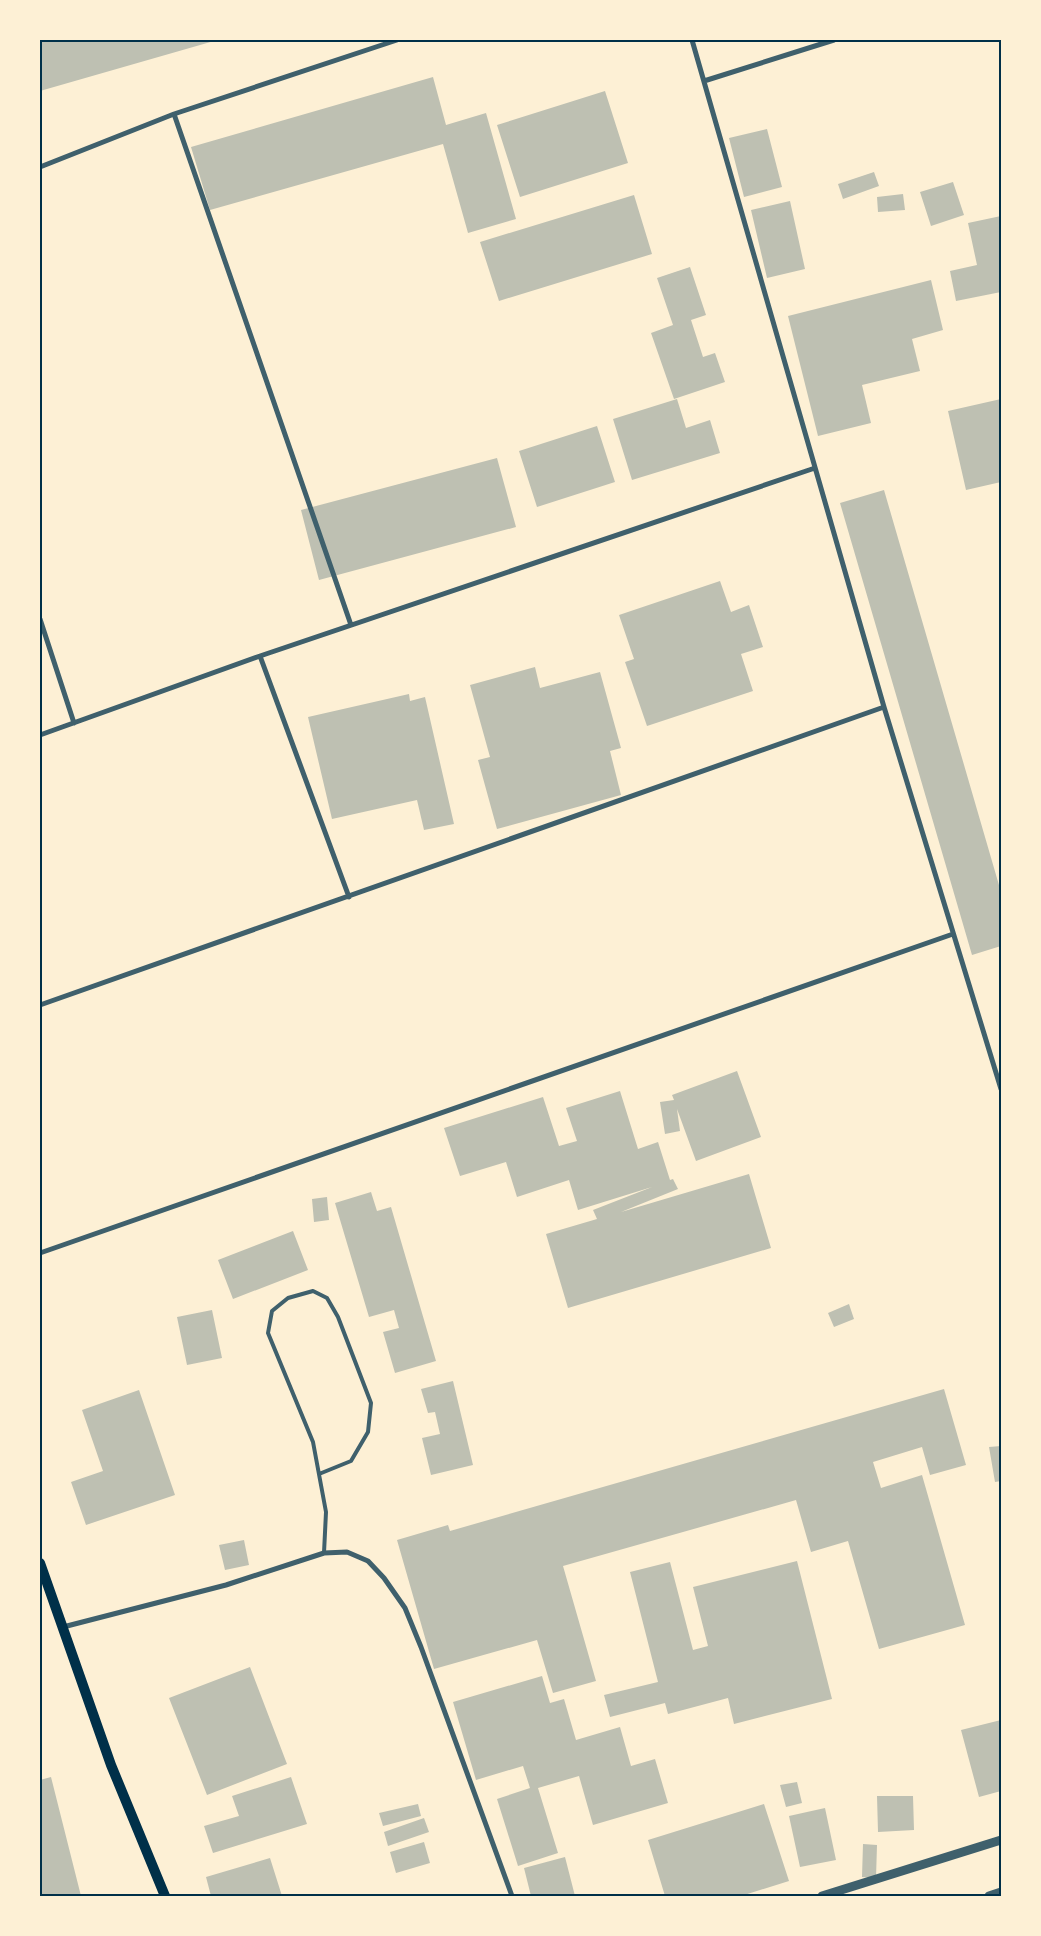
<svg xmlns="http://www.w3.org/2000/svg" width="1041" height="1936" font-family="Helvetica,sans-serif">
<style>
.building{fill:#bec0b2}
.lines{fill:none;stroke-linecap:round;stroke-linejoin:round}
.service{stroke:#3f606c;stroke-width:4}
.minor{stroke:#3f606c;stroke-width:5}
.tertiary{stroke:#3f606c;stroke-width:9}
.secondary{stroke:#003049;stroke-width:10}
.neatline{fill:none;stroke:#003049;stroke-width:2}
</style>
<rect width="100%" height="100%" fill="#fdf0d5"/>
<path class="building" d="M40 40H214V41L40 91Z
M433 77 446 125 486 113 516 219 468 233 443 144 210 210 191 147Z
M605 91 628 163 520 197 497 125Z
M767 129 782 187 744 197 729 138Z
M874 172 879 186 843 199 838 184Z
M953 182 964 215 931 226 920 192Z
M903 194 905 210 878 212 877 197Z
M634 195 652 254 499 301 480 242Z
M790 201 805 269 767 278 751 210Z
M1001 216V292L956 301 950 271 977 265 968 223Z
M690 267 706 315 691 320 703 357 715 353 725 382 674 399 651 333 673 325 657 278Z
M931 280 943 330 912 339 920 371 862 385 871 423 818 436 788 316Z
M677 399 686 428 710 420 720 453 632 480 613 419Z
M1001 399V482L966 490 948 411Z
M597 426 615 482 537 507 519 451Z
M497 458 516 527 319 580 301 510Z
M884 490 1001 892V946L972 955 840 503Z
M720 581 731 612 749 605 763 647 741 654 753 691 647 726 625 662 634 659 619 615Z
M535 667 540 688 600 672 621 748 610 751 621 795 497 829 478 760 490 757 470 685Z
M409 694 410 701 425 697 454 824 424 830 417 800 332 819 308 717Z
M737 1071 761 1137 696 1161 677 1109 680 1131 665 1134 660 1102 674 1100 672 1095Z
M620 1091 638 1149 658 1142 670 1180 673 1179 678 1189 621 1212 749 1174 771 1248 568 1308 546 1234 597 1219 593 1210 652 1187 578 1210 569 1180 517 1197 506 1162 460 1176 444 1128 543 1097 559 1146 577 1141 566 1108Z
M371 1192 377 1211 391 1207 436 1361 395 1373 383 1332 399 1328 394 1310 369 1317 335 1203Z
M327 1197 329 1220 314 1222 312 1199Z
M293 1231 308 1270 233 1299 218 1260Z
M849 1304 854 1319 834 1327 828 1313Z
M212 1310 222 1358 187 1365 177 1317Z
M453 1381 473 1465 431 1475 422 1438 440 1434 435 1412 428 1413 421 1389Z
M944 1389 966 1465 930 1475 922 1447 873 1462 881 1488 922 1475 965 1625 879 1649 848 1541 811 1552 796 1500 563 1566 596 1681 553 1693 537 1640 434 1669 397 1540 448 1525 450 1531Z
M139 1390 175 1495 86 1525 71 1482 103 1471 82 1410Z
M1001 1446V1481L995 1482 989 1447Z
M244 1540 249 1565 225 1570 219 1545Z
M797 1561 832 1699 734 1724 728 1698 668 1714 665 1703 610 1717 604 1695 658 1682 630 1572 670 1562 693 1650 708 1646 693 1587Z
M250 1667 287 1764 207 1795 169 1698Z
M542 1676 550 1703 564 1699 576 1740 620 1727 631 1766 655 1759 668 1803 593 1825 579 1776 538 1788 558 1853 518 1866 497 1799 530 1788 523 1766 476 1780 453 1702Z
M1001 1720V1791L979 1797 961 1730Z
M51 1777 81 1896H40V1780Z
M291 1777 307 1824 213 1853 204 1826 239 1816 232 1796Z
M797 1782 802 1803 786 1807 780 1785Z
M877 1796H913L914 1830 878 1832Z
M418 1804 421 1816 383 1826 379 1813Z
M764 1804 789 1881 741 1896H665L648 1840Z
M825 1808 836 1860 800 1867 789 1816Z
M424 1818 429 1832 388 1846 384 1832Z
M424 1842 430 1863 396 1873 390 1852Z
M863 1844 877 1845 876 1878 862 1877Z
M565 1857 575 1896H531L524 1868Z
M270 1858 282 1896H211L206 1877Z"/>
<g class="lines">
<path class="service" d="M319 1474 351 1461 368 1432 371 1403 338 1317 327 1298 313 1291 288 1298 272 1311 268 1333 313 1442 326 1512 324 1553"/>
<path class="minor" d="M692 40 884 707 1001 1089
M704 81 834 40
M174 114 351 625
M40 167 174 114 397 40
M40 619 74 723
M260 656 349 897
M40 735 260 656 815 468
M40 1005 884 707
M40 1253 953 934
M63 1627 226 1585 324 1553 347 1552 368 1561 384 1578 405 1608 421 1647 512 1896"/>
<path class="tertiary" d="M822 1896 1001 1840
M989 1896 1001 1892"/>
<path class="secondary" d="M40 1563 111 1765 165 1896"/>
</g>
<rect width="1041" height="1936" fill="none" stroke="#fdf0d5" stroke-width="82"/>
<rect x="41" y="41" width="959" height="1854" class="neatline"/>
</svg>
